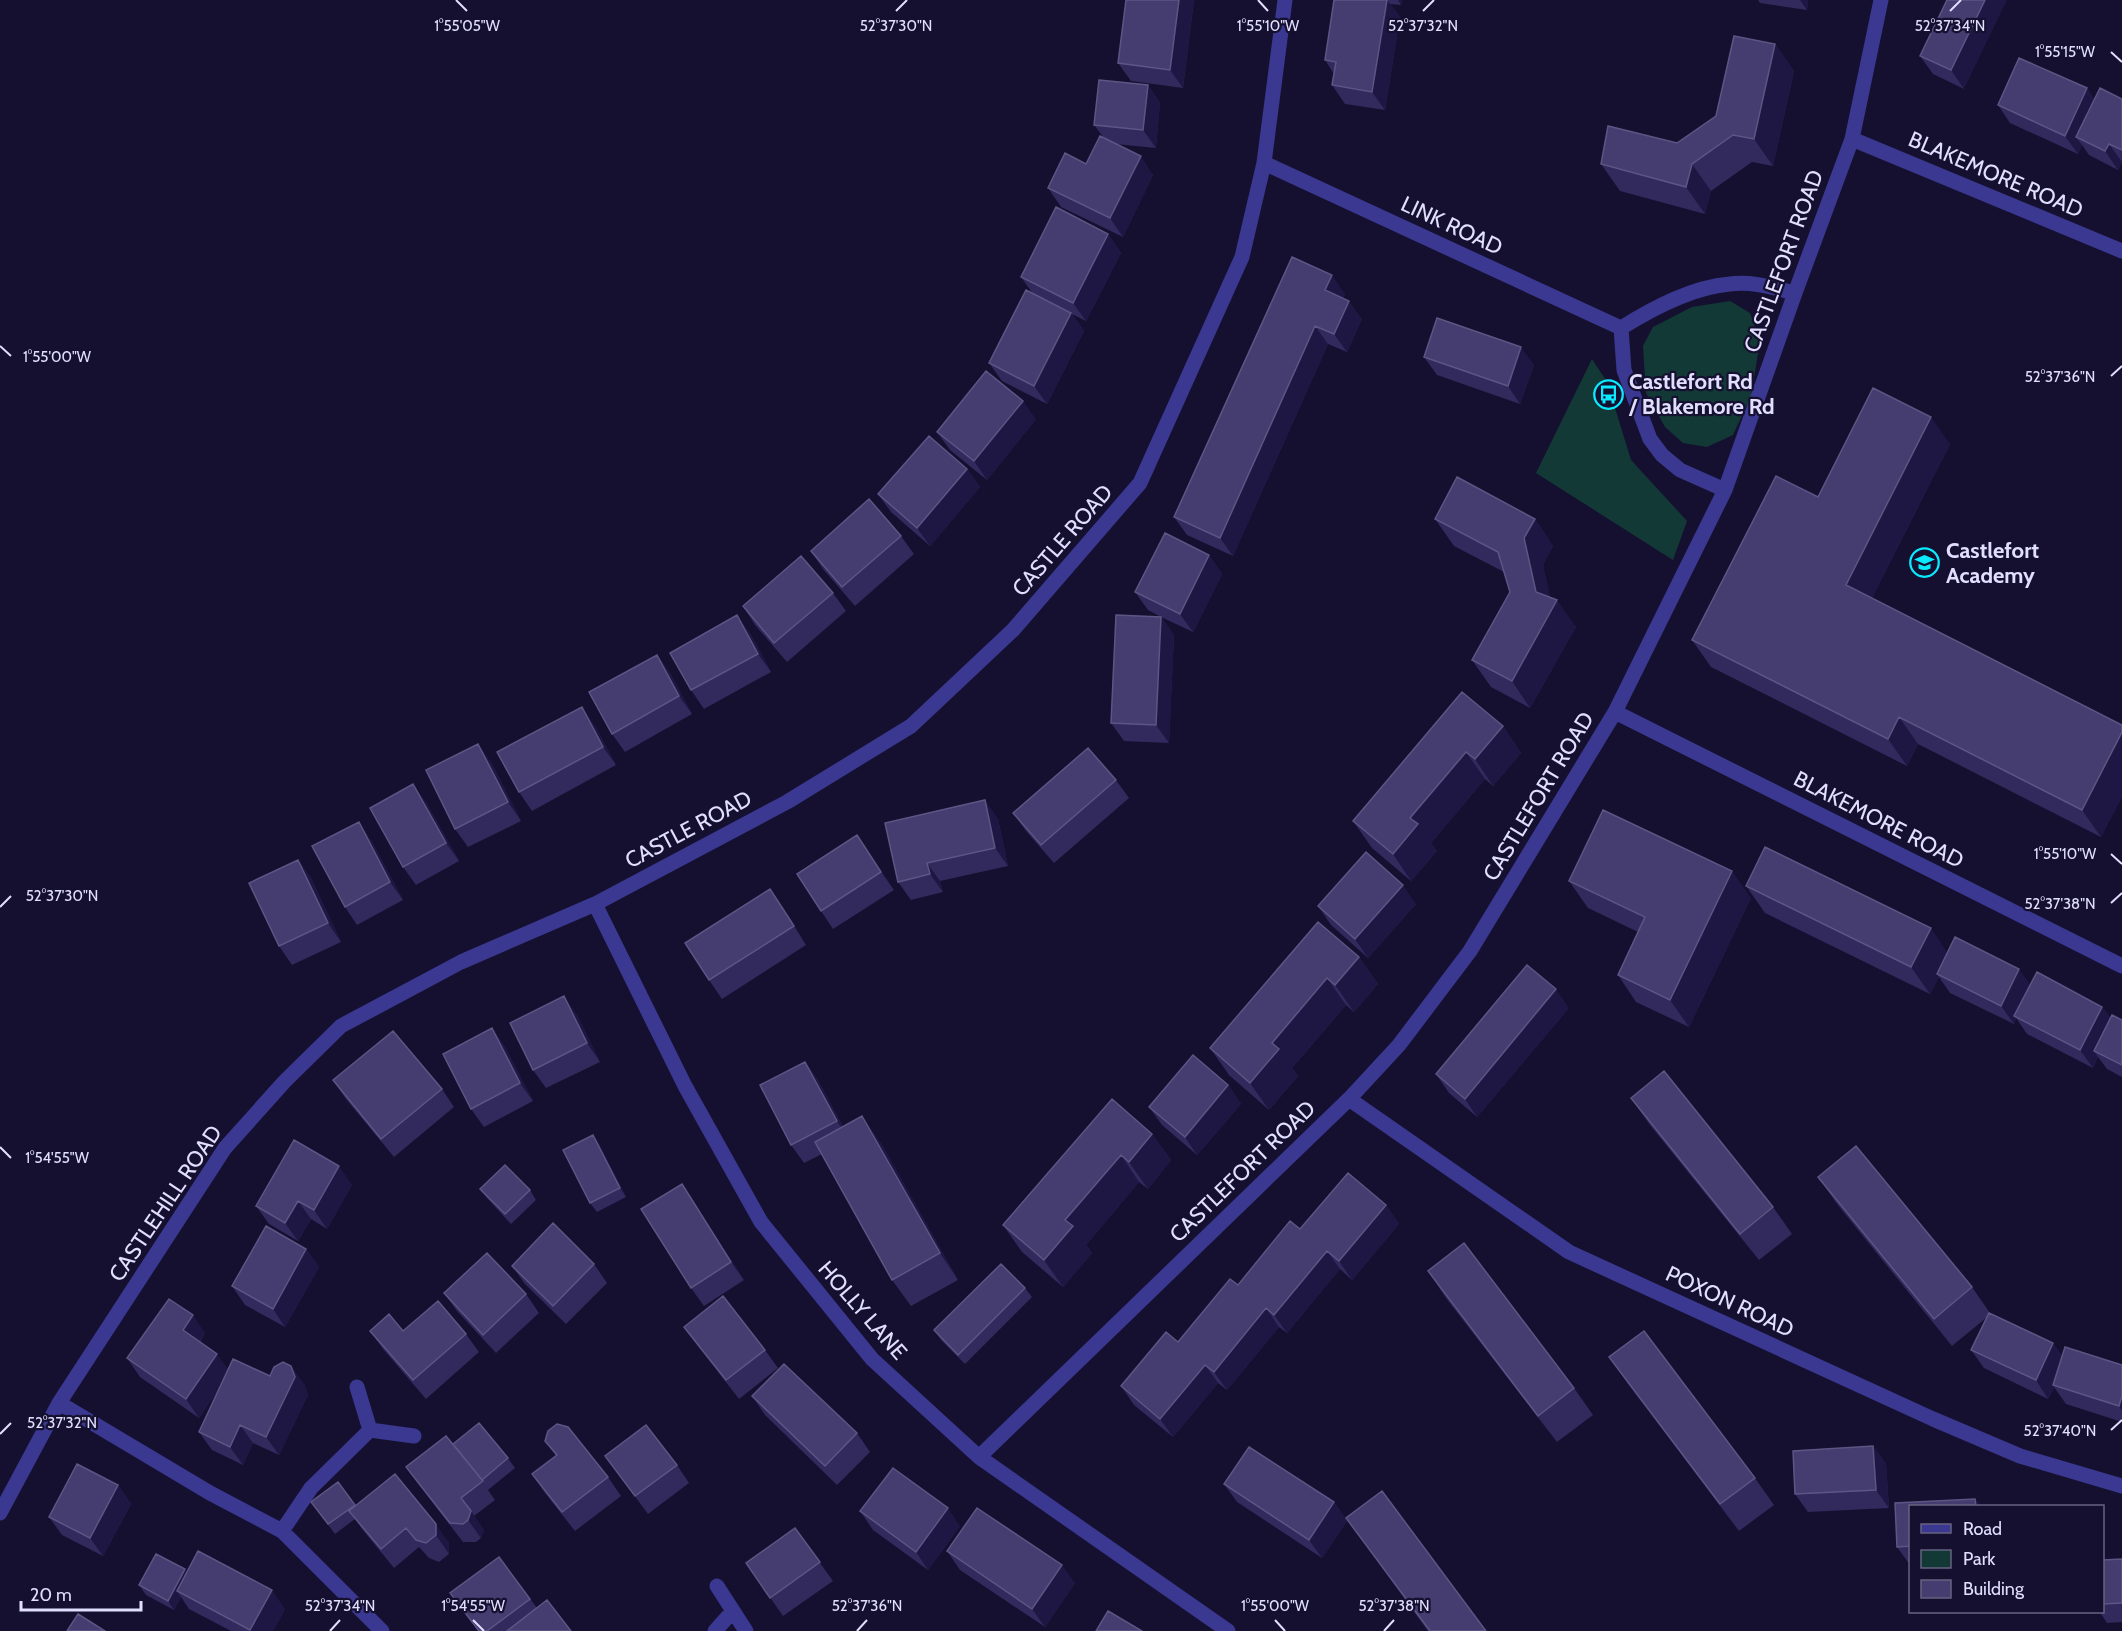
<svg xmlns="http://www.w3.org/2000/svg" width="2122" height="1631" font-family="Cabin,sans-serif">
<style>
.green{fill:#133937}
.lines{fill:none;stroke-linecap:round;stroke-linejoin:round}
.minor{stroke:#3a3890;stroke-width:15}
.wall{fill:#32295d}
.shaded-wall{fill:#1f1743}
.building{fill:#453c6f;stroke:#5d5685;stroke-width:1.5}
.ticks{fill:none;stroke:#e1deff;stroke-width:2}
.labels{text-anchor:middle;stroke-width:4.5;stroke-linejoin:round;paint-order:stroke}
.street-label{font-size:22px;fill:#e1deff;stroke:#15102f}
.poi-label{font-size:22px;font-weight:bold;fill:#e1deff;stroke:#15102f;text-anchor:start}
.ticks-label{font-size:15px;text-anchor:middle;fill:#e1deff;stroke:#15102f;stroke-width:4.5;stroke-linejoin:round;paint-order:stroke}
</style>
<rect width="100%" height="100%" fill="#15102f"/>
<path class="green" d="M1730 301 1750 313 1760 341 1751 396 1733 435 1707 447 1683 443 1665 427 1646 393 1643 346 1653 327 1692 307Z
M1592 359 1607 382 1631 460 1687 521 1673 560 1536 473Z"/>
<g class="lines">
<path class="minor" d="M1852 139 2122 251
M1264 163 1621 328
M1621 328 1624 370 1650 439 1662 455 1680 470 1725 490
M1621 328C1653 308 1692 287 1730 284 1752 281 1774 288 1795 293
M1615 712 2122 966
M595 904 685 1086 761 1222 872 1359 979 1457 1228 1631
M1349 1099 1569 1252 1933 1419 2020 1456 2122 1486
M357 1387 370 1430 414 1436
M59 1403 210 1493 282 1531 382 1631
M979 1457 1349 1099 1399 1045 1470 951 1615 712 1725 490 1795 293 1852 139 1881 0
M0 1513 59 1403 225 1148 285 1081 341 1026 461 962 595 904 787 802 911 726 1013 630 1140 483 1242 257 1264 163 1285 0
M282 1531 311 1488 370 1430
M717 1586 746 1631
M715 1631 732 1612"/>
</g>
<path class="wall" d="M1126 0H1194L1183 88 1131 81 1118 63Z
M1334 0H1402L1401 5 1390 4 1400 17 1385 110 1345 104 1332 85 1334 74 1325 60Z
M1758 0H1808L1807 10 1760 3Z
M1947 0 1964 89 1933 74 1920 56Z
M1775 44 1794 71 1773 166 1752 162 1711 191 1705 214 1620 191 1601 164 1677 143 1716 116Z
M1148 85 1160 103 1156 148 1115 144 1153 175 1123 237 1061 207 1048 188 1086 164 1104 138 1094 125Z
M2122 99V162L2118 170 2089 155 2082 145 2078 154 2010 123 1998 105 2095 100Z
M1108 234 1121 253 1086 321 1072 314 1084 331 1047 404 1002 381 989 363 1033 294 1021 277Z
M1292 257 1345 294 1343 298 1362 319 1347 352 1328 344 1233 556 1187 535 1174 517Z
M1424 357 1534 365 1520 404 1437 375Z
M1036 419 987 480 950 450 937 432Z
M1950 444 1872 598 2122 725V796L2101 837 1918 744 1907 766 1711 667 1692 640 1818 497Z
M967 469 980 487 930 546 891 512 878 494Z
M1435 519H1535L1553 546 1543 565 1550 598 1576 627 1530 708 1491 687 1472 660 1510 592 1504 572 1454 546Z
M901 536 914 554 855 606 823 569 811 551Z
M1209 555 1222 574 1193 632 1161 617 1174 635 1169 743 1124 741 1111 723 1161 617 1148 610 1135 592Z
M833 593 846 611 787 662 755 625 743 606Z
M750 633 771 672 704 709 691 690Z
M657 655 670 673 692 714 625 752 612 734Z
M595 726 616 765 532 811 519 792Z
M1503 726 1521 753 1493 786 1485 779 1431 843 1437 851 1411 881 1372 848 1353 821Z
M491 762 521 821 468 847 455 829Z
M1116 780 1129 798 1054 863 1026 831 1013 813Z
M426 802 459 861 416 885 403 867Z
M998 819 1008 866 940 881 943 892 911 900 898 882Z
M857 835 894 890 833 929 821 911Z
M371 840 403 900 357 925 345 907Z
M298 860 311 878 341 942 292 965 279 946Z
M1569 881 1751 898 1689 1027 1636 1002 1618 975 1638 932 1588 908Z
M1746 886 1948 953 2030 985 2102 1007 2111 1019 2122 1020V1077L2107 1069 2098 1057 2093 1068 2027 1034 2016 1018 2014 1024 1950 993 1939 977 1930 994 1765 913Z
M1416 904 1368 958 1331 925 1318 906Z
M783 907 806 945 722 999 709 980Z
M1359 957 1378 984 1354 1012 1346 1005 1292 1068 1298 1076 1269 1110 1229 1075 1210 1048Z
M1569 1008 1477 1117 1449 1093 1436 1074Z
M577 1015 600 1062 546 1088 533 1070Z
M492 1028 505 1047 533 1101 484 1127 471 1109Z
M805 1062 818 1080 843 1127 881 1143 958 1280 911 1306 892 1280 822 1154 804 1163 791 1145Z
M333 1080 442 1089 454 1107 394 1157 346 1099Z
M1228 1085 1241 1104 1197 1155 1162 1125 1149 1107Z
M1631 1098 1773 1207 1792 1234 1759 1260 1650 1125Z
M1152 1134 1171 1160 1148 1189 1139 1182 1086 1245 1092 1253 1063 1287 1022 1252 1003 1225Z
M593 1135 599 1144 626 1197 597 1212 590 1203Z
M1818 1177 1972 1287 1990 1313 2053 1343 2062 1356 2122 1365V1422L2066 1404 2054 1387 2048 1399 1984 1368 1971 1350 1986 1318 1952 1346 1837 1204Z
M682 1184 694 1203 744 1280 704 1306 691 1288Z
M352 1185 327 1229 311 1219 298 1241 269 1224 256 1206Z
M480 1189 530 1190 536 1200 511 1224 487 1198Z
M1386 1205 1399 1224 1352 1280 1340 1269 1287 1333 1279 1327 1227 1390 1218 1383 1173 1437 1134 1405 1121 1386 1178 1342 1238 1285 1300 1229Z
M306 1249 319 1267 285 1327 245 1305 232 1286Z
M594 1264 607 1283 566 1324 525 1284 512 1266Z
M1428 1271 1574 1388 1593 1415 1557 1442 1446 1298Z
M1025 1288 1032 1297 965 1364 941 1340 934 1330Z
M444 1293 526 1294 539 1313 496 1353 457 1311Z
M684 1327 765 1350 778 1368 739 1399 697 1345Z
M370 1331H403L466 1334 479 1352 426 1399 383 1349Z
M205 1333 200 1342 228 1369 270 1376 304 1384 308 1395 279 1455 253 1443 243 1465 212 1450 199 1432 220 1387 199 1418 140 1377 127 1358Z
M1609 1357 1755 1478 1774 1505 1739 1531 1628 1384Z
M752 1396 857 1433 870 1452 837 1485 765 1415Z
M545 1441 608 1477 621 1496 575 1531 545 1493 532 1474 556 1456Z
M453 1444 508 1458 515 1468 488 1490 495 1500 474 1516 484 1530 481 1538 476 1542H463L419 1485 406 1467Z
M1873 1446 1886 1464 1889 1508 1808 1512 1795 1494Z
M605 1456 677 1465 689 1483 648 1514Z
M395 1474 449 1543V1554L439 1562 429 1558 419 1547 394 1568 362 1529 355 1519 335 1534 311 1502 338 1482 355 1506Z
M1224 1484 1334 1502 1347 1521 1322 1558 1237 1502Z
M118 1485 131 1504 103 1556 62 1535 49 1517Z
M1975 1499 1981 1506H1911L1910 1565 1897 1547 1895 1503Z
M860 1511 960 1526 928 1570 873 1530Z
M1346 1518 1486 1631H1428Z
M795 1528 833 1581 783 1616 746 1563Z
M947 1551 1075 1583 1045 1627 960 1570Z
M499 1557 537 1608 571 1631H478L450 1593Z
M2122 1559V1622L2107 1623 2099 1611H2103V1560Z
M186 1572 285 1609 273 1631H231L189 1609 181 1597 174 1610 146 1595 139 1585Z"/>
<path class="shaded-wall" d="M1179 0H1194L1183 88 1170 70Z
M1387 0 1400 17 1385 110 1372 92Z
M1398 0H1402L1401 5Z
M1800 0H1808L1807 10Z
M1985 0H2007L1964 89 1951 70Z
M1775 44 1794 71 1773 166 1754 139Z
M1148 85 1160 103 1156 148 1143 130Z
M2087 88 2100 107 2076 137 2082 145 2078 154 2065 136Z
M2109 144 2122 162 2118 170 2105 151Z
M1141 156 1153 175 1123 237 1110 218Z
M1692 164 1711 191 1705 214 1686 187Z
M1108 234 1121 253 1086 321 1073 303Z
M1332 275 1345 294 1338 309 1325 290Z
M1349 301 1362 319 1347 352 1334 334Z
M1071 313 1084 331 1047 404 1034 386Z
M1315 326 1328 344 1233 556 1220 538Z
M1521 347 1534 365 1520 404 1508 386Z
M1023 401 1036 419 987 480 974 461Z
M1931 417 1950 444 1865 612 1846 585Z
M967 469 980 487 930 546 917 528Z
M1535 519 1553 546 1543 565 1553 609 1557 600 1576 627 1530 708 1512 681 1536 592 1524 538Z
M1209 555 1222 574 1193 632 1180 614Z
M737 615 750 633 771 672 758 654Z
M1161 617 1174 635 1169 743 1156 725Z
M657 655 670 673 692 714 679 696Z
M582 707 595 726 616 765 603 747Z
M1899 717 1918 744 1907 766 1888 739Z
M1503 726 1521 753 1493 786 1475 759Z
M2122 732V796L2101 837 2082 810Z
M478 744 491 762 521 821 508 802Z
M1466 752 1485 779 1431 843 1437 851 1411 881 1393 854 1410 818Z
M413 784 426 802 459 861 446 843Z
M985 800 998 819 1008 866 995 848Z
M359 822 371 840 403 900 390 882Z
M857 835 870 853 894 890 881 872Z
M298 860 311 878 341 942 328 923Z
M927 863 940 881 943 892 930 874Z
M1732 871 1751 898 1689 1027 1670 1000Z
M1403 885 1416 904 1368 958 1355 939Z
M770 889 783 907 806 945 794 926Z
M1931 928 1949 955 1937 974 1939 977 1930 994 1911 967Z
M1359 957 1378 984 1354 1012 1335 985Z
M2019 969 2032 987 2014 1016 2016 1018 2014 1024 2001 1006Z
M1327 978 1346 1005 1292 1068 1298 1076 1269 1110 1250 1083 1272 1043Z
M1556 989 1569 1008 1477 1117 1465 1099Z
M564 996 577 1015 600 1062 587 1043Z
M2102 1007 2115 1025 2094 1051 2098 1057 2093 1068 2080 1050Z
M492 1028 505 1047 533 1101 520 1083Z
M805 1062 818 1080 849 1139 837 1121Z
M1228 1085 1241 1104 1197 1155 1185 1137Z
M862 1116 881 1143 958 1280 940 1253Z
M1152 1134 1171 1160 1148 1189 1129 1162Z
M593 1135 599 1144 626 1197 620 1188Z
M1121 1155 1139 1182 1086 1245 1092 1253 1063 1287 1044 1260 1065 1220Z
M339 1166 352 1185 327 1229 314 1210Z
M682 1184 694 1203 744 1280 731 1262Z
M298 1201 311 1219 298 1241 285 1223Z
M1386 1205 1399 1224 1352 1280 1339 1261Z
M306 1249 319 1267 285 1327 273 1309Z
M1327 1251 1340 1269 1287 1333 1274 1315Z
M1266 1308 1279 1327 1227 1390 1214 1372Z
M193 1315 205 1333 195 1348 183 1330Z
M2053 1343 2066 1361 2048 1399 2036 1380Z
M217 1354 230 1372 199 1418 186 1399Z
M1205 1365 1218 1383 1173 1437 1160 1419Z
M291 1366 304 1384 308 1395 279 1455 266 1437Z
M2122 1396V1411L2119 1406Z
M240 1425 253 1443 243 1465 230 1447Z
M1873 1446 1886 1464 1889 1508 1876 1490Z
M118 1485 131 1504 103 1556 90 1538Z
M1975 1499 1981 1506H1976Z
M1334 1502 1347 1521 1322 1558 1309 1540Z
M948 1508 960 1526 928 1570 916 1552Z
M471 1511 484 1530 481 1538 468 1520Z
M436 1524 449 1543V1554L436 1535Z
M1062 1565 1075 1583 1045 1627 1032 1609Z
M185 1569 191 1579 177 1591 181 1597 174 1610 168 1601Z
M272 1590 285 1609 273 1631H251L250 1630Z"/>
<path class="building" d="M1126 0H1179L1170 70 1118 63Z
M1334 0H1387L1372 92 1332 85 1336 62 1325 60Z
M1947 0H1985L1951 70 1920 56Z
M1734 36 1775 44 1754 139 1733 135 1692 164 1686 187 1601 164 1608 126 1677 143 1716 116Z
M2019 58 2087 88 2065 136 1998 105Z
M1099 80 1148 85 1143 130 1094 125Z
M2100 88 2122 99V150L2109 144 2105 151 2076 137Z
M1100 136 1141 156 1110 218 1048 188 1065 153 1086 164Z
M1056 207 1108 234 1073 303 1021 277Z
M1292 257 1332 275 1325 290 1349 301 1334 334 1315 326 1220 538 1174 517Z
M1026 290 1071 313 1034 386 989 363Z
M1437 318 1521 347 1508 386 1424 357Z
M986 371 1023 401 974 461 937 432Z
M1873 388 1931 417 1846 585 2122 725V732L2082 810 1899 717 1888 739 1692 640 1776 476 1818 497Z
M929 436 967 469 917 528 878 494Z
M1457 477 1535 519 1524 538 1536 592 1557 600 1512 681 1472 660 1510 592 1498 552 1435 519Z
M869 499 901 536 842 587 811 551Z
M1165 533 1209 555 1180 614 1135 592Z
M801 556 833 593 774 643 743 606Z
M737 615 758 654 691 690 670 653Z
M1116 615 1161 617 1156 725 1111 723Z
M657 655 679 696 612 734 589 692Z
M1462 692 1503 726 1475 759 1466 752 1410 818 1418 824 1393 854 1353 821Z
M582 707 603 747 519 792 497 752Z
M478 744 508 802 455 829 426 770Z
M1088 748 1116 780 1041 845 1013 813Z
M413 784 446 843 403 867 370 808Z
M985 800 995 848 927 863 930 874 898 882 885 823Z
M1603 810 1732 871 1670 1000 1618 975 1645 917 1569 881Z
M359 822 390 882 345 907 312 846Z
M857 835 881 872 821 911 797 874Z
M1765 847 1931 928 1911 967 1746 886Z
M1366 852 1403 885 1355 939 1318 906Z
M298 860 328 923 279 946 249 883Z
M770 889 794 926 709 980 685 943Z
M1318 922 1359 957 1335 985 1327 978 1272 1043 1279 1049 1250 1083 1210 1048Z
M1955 937 2019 969 2001 1006 1937 974Z
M1527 965 1556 989 1465 1099 1436 1074Z
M2037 972 2102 1007 2080 1050 2014 1016Z
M564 996 587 1043 533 1070 510 1023Z
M2112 1015 2122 1020V1065L2094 1051Z
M492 1028 520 1083 471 1109 443 1054Z
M393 1031 442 1089 381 1139 333 1080Z
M1193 1055 1228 1085 1185 1137 1149 1107Z
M805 1062 837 1121 791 1145 760 1085Z
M1664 1071 1773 1207 1740 1234 1631 1098Z
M1112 1099 1152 1134 1129 1162 1121 1155 1065 1220 1073 1226 1044 1260 1003 1225Z
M862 1116 940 1253 892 1280 815 1142Z
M593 1135 620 1188 590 1203 563 1150Z
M294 1140 339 1166 314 1210 298 1201 285 1223 256 1206Z
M1856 1146 1972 1287 1934 1319 1818 1177Z
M505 1165 530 1190 505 1214 480 1189Z
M1348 1173 1386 1205 1339 1261 1327 1251 1274 1315 1266 1308 1214 1372 1205 1365 1160 1419 1121 1386 1166 1332 1178 1342 1230 1279 1238 1285 1290 1221 1300 1229Z
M682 1184 731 1262 691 1288 641 1209Z
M553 1223 594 1264 553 1306 512 1266Z
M266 1226 306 1249 273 1309 232 1286Z
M1464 1243 1574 1388 1538 1416 1428 1271Z
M487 1253 526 1294 483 1335 444 1293Z
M1001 1264 1025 1288 958 1355 934 1330Z
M723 1296 765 1350 726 1380 684 1327Z
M169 1299 193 1315 183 1330 217 1354 186 1399 127 1358Z
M438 1301 466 1334 413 1380 370 1331 389 1314 403 1331Z
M1989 1313 2053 1343 2036 1380 1971 1350Z
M1644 1331 1755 1478 1720 1504 1609 1357Z
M2065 1347 2122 1365V1396L2119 1406 2053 1385Z
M233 1359 270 1376 274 1367 283 1362 291 1366 295 1377 266 1437 240 1425 230 1447 199 1432Z
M784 1364 857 1433 825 1466 752 1396Z
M479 1423 508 1458 482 1480 453 1444Z
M557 1424 568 1427 608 1477 562 1512 532 1474 557 1455 545 1441 548 1431Z
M646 1425 677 1465 635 1496 605 1456Z
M446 1436 483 1481 461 1498 471 1511 468 1520 463 1524 450 1523 406 1467Z
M1873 1446 1876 1490 1795 1494 1793 1451Z
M1249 1447 1334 1502 1309 1540 1224 1484Z
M77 1464 118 1485 90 1538 49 1517Z
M893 1468 948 1508 916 1552 860 1511Z
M395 1474 436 1524V1535L426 1543 416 1540 406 1528 381 1549 349 1511Z
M338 1482 355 1505 328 1524 311 1502Z
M1382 1491 1486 1631H1430L1346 1518Z
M1975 1499 1976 1506H1911V1546L1897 1547 1895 1503Z
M977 1508 1062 1565 1032 1609 947 1551Z
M795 1528 820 1562 770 1598 746 1563Z
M198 1551 272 1590 250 1630 177 1591Z
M156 1554 185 1569 168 1601 139 1585Z
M499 1557 530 1599 487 1631H479L450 1593Z
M2122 1559V1603L2103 1604V1560Z
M547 1600 571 1631H507Z
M1108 1611 1142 1631H1096Z
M78 1614 105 1631H67Z"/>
<path class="ticks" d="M456 0 467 11M1258 0 1268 11M896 11 907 0M1423 11 1434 0M1950 11 1961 0M2111 52 2122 62M0 346 11 356M2111 376 2122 366M2111 854 2122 864M2111 903 2122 893M0 907 11 896M0 1147 11 1158M2111 1430 2122 1420M0 1434 11 1423M473 1620 484 1631M1275 1620 1285 1631M330 1631 340 1620M857 1631 867 1620M1384 1631 1394 1620"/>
<defs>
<symbol id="bus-ring" viewBox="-11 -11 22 22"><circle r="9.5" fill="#15102f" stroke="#0aeaff" stroke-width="1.5"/><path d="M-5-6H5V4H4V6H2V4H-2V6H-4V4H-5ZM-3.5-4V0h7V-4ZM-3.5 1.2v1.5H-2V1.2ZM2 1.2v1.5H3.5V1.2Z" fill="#0aeaff"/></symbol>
<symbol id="school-ring" viewBox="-11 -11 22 22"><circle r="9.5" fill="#15102f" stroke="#0aeaff" stroke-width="1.5"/><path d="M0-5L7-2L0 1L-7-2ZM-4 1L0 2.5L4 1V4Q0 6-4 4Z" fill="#0aeaff"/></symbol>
</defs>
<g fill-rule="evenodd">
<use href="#bus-ring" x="1592" y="378" width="33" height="33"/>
<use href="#school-ring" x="1908" y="546" width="33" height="33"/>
</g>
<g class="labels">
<g class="street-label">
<text transform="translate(1996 174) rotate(23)" y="8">BLAKEMORE ROAD</text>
<text transform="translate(1452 225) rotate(25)" y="8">LINK ROAD</text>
<text transform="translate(1783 261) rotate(-70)" y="8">CASTLEFORT ROAD</text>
<text transform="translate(1062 540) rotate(-49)" y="8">CASTLE ROAD</text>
<text transform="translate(1538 796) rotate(-59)" y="8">CASTLEFORT ROAD</text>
<text transform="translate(1879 819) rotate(27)" y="8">BLAKEMORE ROAD</text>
<text transform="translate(688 829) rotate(-28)" y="8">CASTLE ROAD</text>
<text transform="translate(1242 1171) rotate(-44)" y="8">CASTLEFORT ROAD</text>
<text transform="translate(165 1203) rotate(-56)" y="8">CASTLEHILL ROAD</text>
<text transform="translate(1730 1301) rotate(25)" y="8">POXON ROAD</text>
<text transform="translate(863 1310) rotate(49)" y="8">HOLLY LANE</text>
</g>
<g class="poi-label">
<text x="1629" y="389">Castlefort Rd<tspan x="1629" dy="25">/ Blakemore Rd</tspan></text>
<text x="1946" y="558">Castlefort<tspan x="1946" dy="25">Academy</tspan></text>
</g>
</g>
<g class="ticks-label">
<text x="467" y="31">1°55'05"W</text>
<text x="896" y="31">52°37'30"N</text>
<text x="1268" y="31">1°55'10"W</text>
<text x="1423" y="31">52°37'32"N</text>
<text x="1950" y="31">52°37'34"N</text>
<text x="2065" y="57">1°55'15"W</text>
<text x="57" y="362">1°55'00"W</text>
<text x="2060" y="382">52°37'36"N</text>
<text x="2065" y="859">1°55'10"W</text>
<text x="62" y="901">52°37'30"N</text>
<text x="2060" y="909">52°37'38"N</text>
<text x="57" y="1163">1°54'55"W</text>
<text x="62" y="1428">52°37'32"N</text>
<text x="2060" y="1436">52°37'40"N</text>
<text x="340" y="1611">52°37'34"N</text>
<text x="473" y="1611">1°54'55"W</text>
<text x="867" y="1611">52°37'36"N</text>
<text x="1275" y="1611">1°55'00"W</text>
<text x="1394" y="1611">52°37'38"N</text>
</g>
<rect x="1909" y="1505" width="195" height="108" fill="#15102f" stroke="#676282" stroke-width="1.5"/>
<rect x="1921" y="1524" width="30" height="9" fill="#3a3890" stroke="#676282" stroke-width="1.5"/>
<text x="1963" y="1535" font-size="18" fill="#e1deff">Road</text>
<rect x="1921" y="1550" width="30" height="18" fill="#133937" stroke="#676282" stroke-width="1.5"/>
<text x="1963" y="1565" font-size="18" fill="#e1deff">Park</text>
<rect x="1921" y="1580" width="30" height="18" fill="#453c6f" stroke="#676282" stroke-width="1.5"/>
<text x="1963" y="1595" font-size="18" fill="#e1deff">Building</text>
<path d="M21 1601v9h120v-9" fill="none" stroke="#e1deff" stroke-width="3"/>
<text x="30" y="1601" font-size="18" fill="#e1deff" stroke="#15102f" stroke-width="4.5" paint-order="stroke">20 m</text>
</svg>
